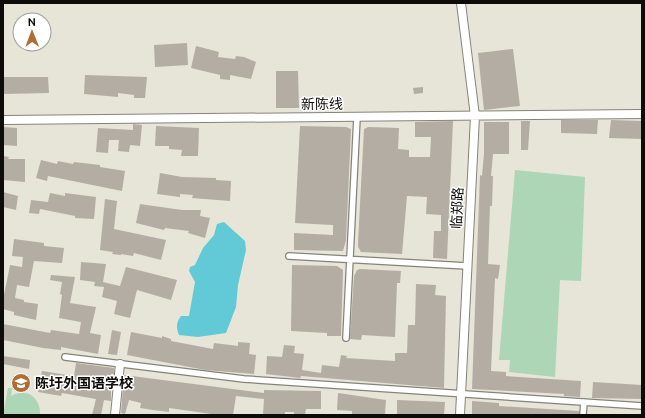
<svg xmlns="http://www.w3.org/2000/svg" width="645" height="418" font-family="Ubuntu,'Noto Sans SC',sans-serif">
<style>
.green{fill:#acd6b5}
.water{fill:#62cad7}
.building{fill:#b4ada3}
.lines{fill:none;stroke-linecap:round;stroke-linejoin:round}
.street-casing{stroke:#868479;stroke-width:8}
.secondary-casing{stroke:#868479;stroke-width:10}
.street{stroke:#fff;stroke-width:5.5}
.secondary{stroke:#fff;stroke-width:8}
.labels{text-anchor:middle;stroke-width:3;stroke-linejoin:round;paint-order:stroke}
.street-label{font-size:14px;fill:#0d0c08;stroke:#fff}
.poi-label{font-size:14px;font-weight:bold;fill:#0d0c08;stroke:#fff;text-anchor:start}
</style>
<rect width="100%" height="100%" fill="#e7e4d8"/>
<path class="green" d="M515 170 585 177 581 281 560 280 555 377 509 372 510 360H499Z
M8 388H12L11 396C27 387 41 398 40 415H3Z"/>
<path class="water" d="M224 222 245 241 246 250 238 285 236 307 226 333 198 337 179 335C176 327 176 323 181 316H189L195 282 189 271 190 267 195 265 203 248 214 235 217 224Z"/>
<path class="building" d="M187 43 188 65 155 67 154 45Z
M196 46 219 52 218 57 235 59 236 56 244 57 256 62 251 79 230 75V80L220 79V75L191 68Z
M513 49 520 106 484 110 478 53Z
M276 71H298L299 108H276Z
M85 75 147 77 145 98H134V95L118 93V97L84 94Z
M3 77H48L49 93 3 94Z
M423 87V93L414 94 413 88Z
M561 120H598L597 134 561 133Z
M611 120 642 121V139L609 138Z
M453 121 447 259 433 258 434 231H441V215L426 214 427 197 407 196 402 254 361 252 358 247V242L364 129 368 127 399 128 398 149 409 150V157H430L431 137H415V122Z
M521 121H530L528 150H521Z
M484 122H509V154H493L491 176H493L492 206H490L488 264 500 265 498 279 495 278 491 371 506 372V376L581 381 580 397 564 396V394L472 389 480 175 482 176 484 154Z
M133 124 142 125 140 146 130 145 129 152 118 151 119 140H109L108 153 96 152 98 128 133 130Z
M156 126 199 128 198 156H181L182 150 169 149V146H155Z
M300 126 346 127 351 129 346 240 343 251 294 250V233L333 235V225L295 223Z
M3 127 17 128V146L3 145Z
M3 156 9 157 8 159H25V182L3 180Z
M41 160 57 164 58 161 73 164 74 162 100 165V167L125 171 122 191 48 176 47 181 36 178Z
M160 173 182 177 216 178V180L231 181 230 201 192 198 193 195 180 194V197L157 194Z
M3 192 18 196 16 210 3 207Z
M50 193 65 196V193L96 197 94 219 75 218V216L40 209 39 214 29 213 31 200 48 202Z
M105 199 117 201 114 229 166 240 161 260 134 253 133 256 121 254V255L112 254 113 252 100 250Z
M140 204 182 210H201L200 216 210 218 205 238 188 233 189 231 165 228 164 230 136 223Z
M14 239 44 243V246L64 248 62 263 34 261 29 287 17 285 15 298 24 300V302L38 304 36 320 14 315V312L3 309V300L10 265 22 267 23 257 12 256Z
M81 262 106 264 103 282 120 286 126 267 177 280 171 300 137 290 130 318 114 314 117 301 102 297 104 287 94 286 95 282 80 280Z
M292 265 337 266 343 270 341 336H327V333L291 331Z
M360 269 401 271 400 283H397L395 337 362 335 361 340 350 339 354 276 357 270Z
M51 275 75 277 70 303 96 307 90 333 101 335 98 354 61 347V350L43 348 3 340V324L50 333 51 330 79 334 81 322 59 318 62 295 60 294 62 282 50 280Z
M416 284 436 285 435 295 446 296 444 388 301 376 300 378 266 374 267 356 282 357 284 345 295 346 294 353 304 354 302 370 321 373 322 365 339 367 341 355 347 356 346 358 395 361V353H407L408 325H415Z
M112 330 121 332 117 355 108 354Z
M131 332 162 338V336L171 339V341L213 349 214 343 238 346V342L250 343 249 354 256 355 254 374 205 370 127 355Z
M3 356 30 360 29 369 3 364Z
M76 363 114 368V374H111V401L104 400 101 415H92L96 399 62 393 61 396 38 392 42 371 74 376Z
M124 375 264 393V390L321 391V409H306L305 415H294V412H285V415H263L264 399 236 396 233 415H218L169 408V412L153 410 140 408 141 403 129 400 125 414 121 413Z
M593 382 642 385V399L592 398Z
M338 393 386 400 385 415H352V411L337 410Z
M397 400 445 402 444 415H397Z
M472 401 499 403V406L579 411V415H472Z"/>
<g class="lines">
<defs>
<path id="street" d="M289 256 467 266
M346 338 357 117
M65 357 244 379 642 406
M583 415 584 402"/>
<path id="secondary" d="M3 120 642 114
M115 415 120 364
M460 415 475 116 461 3"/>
</defs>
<use href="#street" class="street-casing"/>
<use href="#secondary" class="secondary-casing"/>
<use href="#street" class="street"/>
<use href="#secondary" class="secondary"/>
</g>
<defs>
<symbol id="school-disc" viewBox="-11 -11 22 22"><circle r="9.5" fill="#ae6e36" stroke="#fff"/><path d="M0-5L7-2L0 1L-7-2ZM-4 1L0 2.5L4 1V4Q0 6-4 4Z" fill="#fff"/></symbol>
</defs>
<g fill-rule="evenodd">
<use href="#school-disc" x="10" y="372" width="22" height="22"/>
</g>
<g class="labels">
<g class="street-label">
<text transform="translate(322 104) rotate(-1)" y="5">新陈线</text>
<text transform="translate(457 208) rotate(-87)" y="5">临郑路</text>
</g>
<g class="poi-label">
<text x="35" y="388">陈圩外国语学校</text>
</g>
</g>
<rect width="645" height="418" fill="none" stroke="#0d0c08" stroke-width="8"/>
<g transform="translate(32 32) rotate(359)"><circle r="19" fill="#ffffff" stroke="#9e9e9c"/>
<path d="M0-3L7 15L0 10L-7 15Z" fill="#ae6e36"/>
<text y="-6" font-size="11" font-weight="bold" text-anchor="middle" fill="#0d0c08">N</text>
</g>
</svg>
